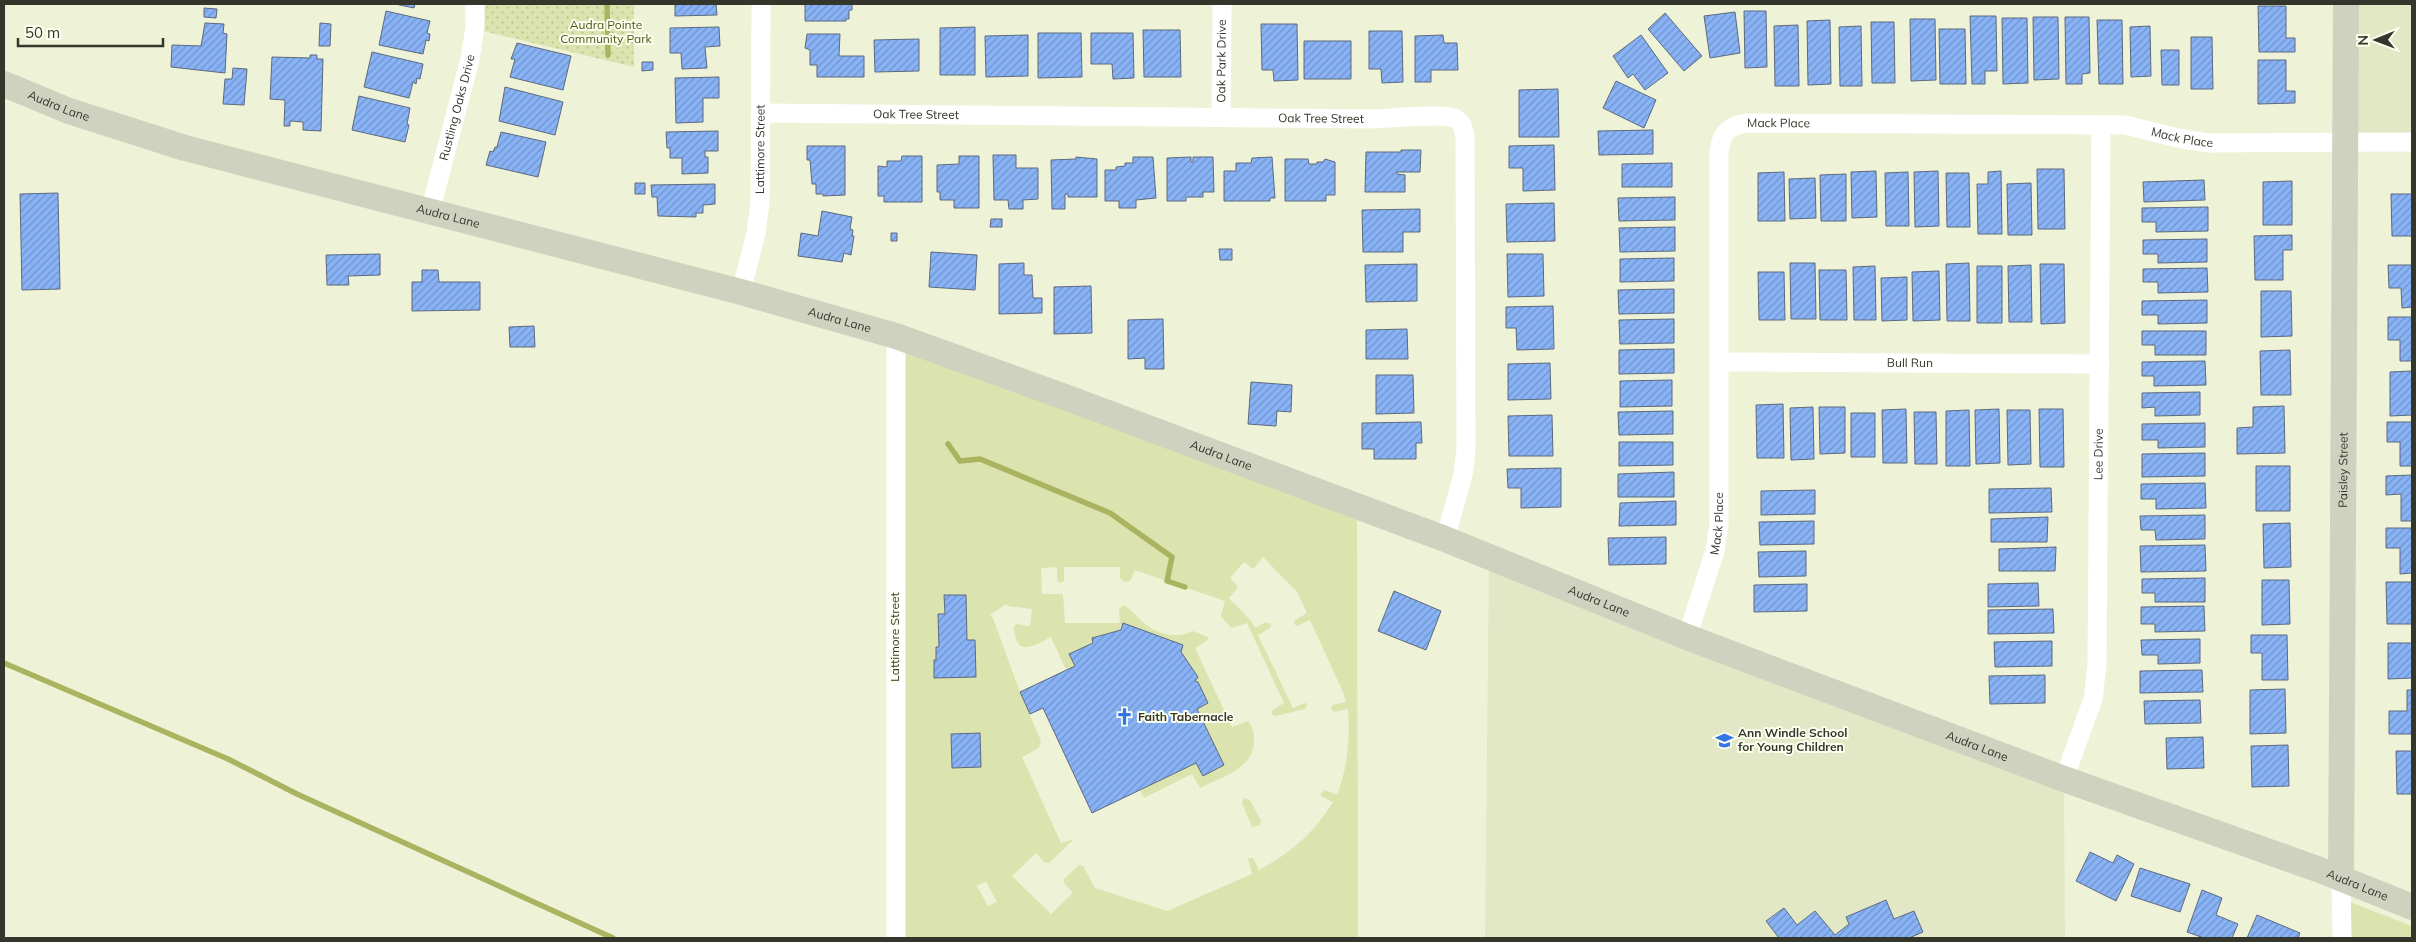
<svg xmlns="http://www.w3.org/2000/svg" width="2416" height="942" font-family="Mulish,sans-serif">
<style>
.built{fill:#e2e8c6}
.green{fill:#dbe3af;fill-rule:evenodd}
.park{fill:url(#park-dots)}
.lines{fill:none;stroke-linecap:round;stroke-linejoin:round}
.stream{stroke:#aab360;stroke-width:5.5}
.building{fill:url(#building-hatch);stroke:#5c697e}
.street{stroke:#fff;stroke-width:19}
.secondary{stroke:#cfd2bf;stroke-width:26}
.labels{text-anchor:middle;stroke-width:4;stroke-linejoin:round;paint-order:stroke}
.park-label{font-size:12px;fill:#51571a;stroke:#fcffee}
.street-label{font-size:12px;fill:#34362b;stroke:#fcffee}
.poi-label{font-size:12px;font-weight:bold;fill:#34362b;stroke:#fcffee;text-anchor:start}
</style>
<defs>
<pattern id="park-dots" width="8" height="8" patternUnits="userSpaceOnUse" patternTransform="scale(1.25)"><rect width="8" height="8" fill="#dbe3af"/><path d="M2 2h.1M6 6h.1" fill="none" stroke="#bdc397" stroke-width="1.8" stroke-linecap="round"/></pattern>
<pattern id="building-hatch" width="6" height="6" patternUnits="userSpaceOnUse" patternTransform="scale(1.25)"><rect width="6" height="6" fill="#89b3f7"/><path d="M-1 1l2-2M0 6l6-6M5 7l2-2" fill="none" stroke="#7192c8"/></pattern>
</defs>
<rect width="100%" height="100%" fill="#eef3d7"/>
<path class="built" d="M2346 4H2412V142H2345Z
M1489 557 2064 779 2065 938H1485Z"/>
<path class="green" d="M896 336 1357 508 1358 938H896ZM1263 557 1297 592 1307 613 1295 620 1294 624 1297 626 1310 620 1343 692 1346 702 1332 705 1331 709 1334 712 1348 709C1350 740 1348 766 1337 795L1325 790 1321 793V796L1333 802C1314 833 1291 853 1259 870L1253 858H1248L1252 874 1167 911 1095 888 1083 866 1079 865 1064 879V883L1073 893 1051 914 1012 876 1036 853 1044 862 1049 863 1074 839 1061 843 1022 757 1039 748 1041 741 1020 692 993 618 990 615 1006 604 1008 606 1032 609 1030 626 1017 624 1014 626C1014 631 1015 634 1016 639 1022 656 1040 642 1051 637L1066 670 1075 666 1070 653 1093 643 1092 638 1121 630 1181 652 1198 677 1195 681 1198 682 1208 703 1197 709 1224 765 1203 776 1196 763 1140 790 1144 798 1192 774 1200 788C1221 777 1255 769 1254 739 1254 732 1252 726 1248 721L1232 727 1195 648 1208 640V637L1193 631C1180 638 1161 636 1148 626 1139 620 1133 610 1123 605L1119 609 1120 623H1065L1063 594H1042L1041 568 1057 567V580L1060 583 1064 581V567H1120V578L1124 582 1130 581 1135 570 1225 601 1221 616 1231 628 1247 623 1284 703 1271 711 1272 715 1276 716 1305 709 1308 704 1304 703 1293 708 1258 635 1270 628 1271 624 1266 622 1255 628 1251 621 1229 598 1238 587 1230 578 1244 562 1253 569ZM944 595H966L967 640 934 678V660H936V647H939L938 615 945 614ZM980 733 981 767 952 768 951 734ZM986 881 997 902 988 906 977 886Z
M1244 798 1250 800 1261 821 1260 825 1252 827 1242 803Z
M2342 899 2412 926V938H2342Z"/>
<path class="park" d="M475 4H634V67L474 29Z"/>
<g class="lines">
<path class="stream" d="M607 4 608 55
M948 444 960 461 980 459 1110 513 1172 557 1167 581 1185 587
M4 663 228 759 297 794 613 938"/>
</g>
<path class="building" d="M395 4H415L414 8Z
M675 4H716L717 15 675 16Z
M805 4H852V10H849V19H846V21H805Z
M2258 6H2286V38H2295V52H2259Z
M204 8 217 9 216 18 204 17Z
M386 11 430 21 427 33 430 34 429 41 426 40 423 54 379 45Z
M1744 11H1766L1767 67 1745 68Z
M1735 12 1740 53 1710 58 1704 16Z
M1665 13 1702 56 1684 71 1648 29Z
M1970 16H1996L1997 71H1985V84H1972Z
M2033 17H2058L2059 79 2034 80Z
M2065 17H2089L2090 73 2082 74V84H2066Z
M2002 18H2027L2028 83 2003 84Z
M1910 19H1935L1936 80 1911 81Z
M1830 20 1831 84 1808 85 1807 21Z
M2097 20H2122L2123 84H2099Z
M1871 22H1894L1895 83H1872Z
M205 23 224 24 223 33 227 34 225 73 171 67 172 45 201 46Z
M320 23 331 24 330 46H319Z
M1261 24H1297L1298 80 1274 81 1273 70H1262Z
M1798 25 1799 86H1775L1774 26Z
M1861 26 1862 86H1840L1839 27Z
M2150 26 2151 76 2131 77 2130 27Z
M719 27 720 46 705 47 707 68 682 69 681 53H670V28Z
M975 27V75H940V28Z
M1939 29H1965L1966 84H1940Z
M1143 30H1180L1181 77H1144Z
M1369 31H1402L1403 82 1382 83 1381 69H1369Z
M1038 33H1081L1082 77 1038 78Z
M1091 33H1133L1134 78 1113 79 1112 64H1091Z
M807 34H840L839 56H864V77H817V65H810V50L805 48Z
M1028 35V76L986 77 985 36Z
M1443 35 1444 43H1457L1458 70H1431V82H1415V36Z
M1641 35 1668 73 1645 90 1633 74 1628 78 1613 56Z
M2191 37H2212L2213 89H2191Z
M919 39V71L875 72 874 40Z
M1304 41H1351V79H1304Z
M517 43 571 56 563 90 510 77 515 59H511Z
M2161 50H2179V85H2162Z
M372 52 423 64 420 79 417 78 416 84 413 82 409 98 364 87Z
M310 55H317V59H323L321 131 303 130V122L290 121V126H284L285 100 270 99 272 57 310 58Z
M2258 60H2286V91H2295V103L2258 104Z
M642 62H653V70L642 71Z
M233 68 247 69 244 105 223 104 225 79H232Z
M719 77V98H703V122L676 123 675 78Z
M1616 81 1656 100 1644 128 1603 108Z
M505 87 563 102 555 135 499 121Z
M1558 89 1559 137H1519V90Z
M359 96 410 108 407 124 409 125 405 142 352 130Z
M1653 130V154L1599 155 1598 131Z
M718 131V151H705V157H708V173L682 174V158H670V148H667L666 132Z
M501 132 546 142 538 177 486 165 490 151 493 152 495 147H497Z
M1554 145 1555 190 1523 191V168H1509V146Z
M807 146H845V195L823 196V194H816V184H812L810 160H807Z
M1401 150H1421L1420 172H1397V174L1405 175V192H1365L1366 152H1401Z
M993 155H1016V168H1038V199L1023 200V209H1009L1008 200H994Z
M902 156H922V202H884V196H878V166L887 167V161H901Z
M959 156H979V208H954V200H940V192H937V165L959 164Z
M1076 157 1097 159V197H1068V194H1065V209H1052L1051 160 1076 159Z
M1133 157H1153L1156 198 1136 200V208H1119V201H1105V170H1116V167L1125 166V163H1133Z
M1191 157V162H1193V157H1213L1214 192H1203V197H1186V201H1167V158Z
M1272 157 1275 198H1270V201H1224V171H1236V163H1251L1252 158Z
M1285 159H1308L1309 164H1317V162H1323L1325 159 1335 162V195H1326V201H1285Z
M1672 163V187H1622V164Z
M2037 169H2064L2065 229H2038Z
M1876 171 1877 217 1852 218 1851 172Z
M1938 171 1939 226 1915 227 1914 172Z
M2001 171 2002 234H1978L1977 184H1988V172Z
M1784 172 1785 221H1758V173Z
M1908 172 1909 226H1886L1885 173Z
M1946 173H1969L1970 227H1947Z
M1846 174V221H1821L1820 175Z
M1815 178 1816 218 1790 219 1789 179Z
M2204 180 2205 200 2144 202 2143 182Z
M2292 181V225H2263V182Z
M635 183H645V194H635Z
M2031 183 2032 235H2008L2007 184Z
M715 184V204L703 205V213H696V217L658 216 657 197H652L651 185Z
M58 193 60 289 22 290 20 194Z
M2391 194H2412V236H2392Z
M1675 197V220L1619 221 1618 198Z
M1554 203 1555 241 1507 242 1506 204Z
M2208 207V231L2156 232V222H2142V208Z
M1420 209V232H1403V252H1363L1362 210Z
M822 211 852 217 850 229 853 230 852 236H854L851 255 844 253 842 262 798 256 801 233 818 236Z
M991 219H1002V227H990Z
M1675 227V251L1620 252 1619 228Z
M891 233H897V241H891Z
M2292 235V250H2283V280H2255L2254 236Z
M2207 239V262L2158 263V254H2143V240Z
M1219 249H1232V260H1220Z
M931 252 977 255 975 290 929 287Z
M380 254V275L348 276 349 285H327L326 255Z
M1507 254H1543L1544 296 1508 297Z
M1674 258V281L1620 282V259Z
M1024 263V275H1032L1033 298H1042V313L999 314V264Z
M1790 263H1815L1816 319H1791Z
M1969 263 1970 321H1947L1946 264Z
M1417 264V301L1366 302 1365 265Z
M2040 264H2064L2065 323 2041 324Z
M2031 265 2032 322H2009L2008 266Z
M2388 265H2412V307L2402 308 2401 288H2389Z
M1875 266 1876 320H1854L1853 267Z
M1977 266H2002V323H1977Z
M2207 268 2208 292 2158 293V282H2143V269Z
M422 270H438L439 282H480V310L412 311V282H422Z
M1819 270H1846L1847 320H1820Z
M1939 271 1940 320 1913 321 1912 272Z
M1758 272H1784L1785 320H1759Z
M1907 277V320L1882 321 1881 278Z
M1091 286 1092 333 1054 334V287Z
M1674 289V313L1619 314 1618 290Z
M2261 291H2291L2292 336 2261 337Z
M2207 300V323L2158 324V315H2142V301Z
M1553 306 1554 349 1517 350 1516 328H1506V307Z
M2388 317H2412V361H2400V340H2388Z
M1163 319 1164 369H1145V358L1128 359V320Z
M1674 319V343L1620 344 1619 320Z
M534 326 535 347H510L509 327Z
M1407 329 1408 359H1366V330Z
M2142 331H2206V355H2155V345H2142Z
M1674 349V373L1619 374V350Z
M2290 350 2291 395H2261L2260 351Z
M2205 361 2206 385 2154 386V376H2142V362Z
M1550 363 1551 399 1508 400V364Z
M2412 371V415L2390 416V372Z
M1376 375H1413L1414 413 1376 414Z
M1672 380V406L1620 407V381Z
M1251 382 1292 385 1291 412 1277 411 1276 426 1248 424Z
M2200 392V415L2155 416V407L2142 408V393Z
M1783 404 1784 458H1757L1756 405Z
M2284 406 2285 453 2237 454V428L2253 427V407Z
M1813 407 1814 459 1791 460 1790 408Z
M1819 407H1845V453L1820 454Z
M1906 409 1907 463H1883L1882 410Z
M1999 409 2000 463 1976 464 1975 410Z
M2039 409H2063L2064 467H2040Z
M1969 410 1970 466H1946V411Z
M2007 410H2030L2031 464 2008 465Z
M1673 411V434L1619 435 1618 412Z
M1914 412H1936L1937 464H1915Z
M1851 413H1875V457H1851Z
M1552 415 1553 456H1509L1508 416Z
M1421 422 1422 443H1416V459H1374V449H1362V423Z
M2387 422H2412V466H2400V442H2387Z
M2205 423V447L2158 448V440H2142V424Z
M1619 442H1673V465L1619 466Z
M2205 453V476L2142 477V454Z
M2256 466H2290V511H2256Z
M1561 468V507L1521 508V488H1508L1507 469Z
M1674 472V497H1618V474Z
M2412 475V521H2401V494L2386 495V476Z
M2205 483 2206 508 2156 509V499H2141V484Z
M2051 488 2052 512 1989 513V489Z
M1815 490V514L1761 515V491Z
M1676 501V525L1619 526 1620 503Z
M2205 515V539L2156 540 2155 530H2141L2140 516Z
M2048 517 2047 542H1991V519Z
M1814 521V544L1760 545 1759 522Z
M2290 523 2291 567 2264 568 2263 524Z
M2386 528H2412V573L2400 574V548H2386Z
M1666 537V564L1609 565 1608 538Z
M2205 545 2206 571 2141 572 2140 546Z
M2056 547 2055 571H1999V549Z
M1806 551V576L1759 577 1758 552Z
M2205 578V602H2155V593H2142V579Z
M2262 580H2289L2290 624 2262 625Z
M2386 582H2412V624H2387Z
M2038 583 2039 606 1988 607V584Z
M1807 584V611L1754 612V585Z
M1394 591 1441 611 1426 650 1378 631Z
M944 595H966L967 640H975L976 677 934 678V660H936V647H939L938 614H945Z
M2204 606 2205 631 2155 632V624H2141V607Z
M2053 609 2054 633 1988 634V610Z
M1123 623 1183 645 1181 652 1198 677 1195 681 1198 682 1208 703 1197 709 1224 765 1203 776 1196 763 1092 813 1043 708 1030 714 1020 692 1075 666 1069 654 1093 643 1092 638 1121 630Z
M2251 635H2287L2288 680H2262V653H2251Z
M2200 639V663L2158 664V655H2142L2141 640Z
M2052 641V666L1995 667 1994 642Z
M2388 643H2412V678L2388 679Z
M2202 670 2203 692 2140 693V671Z
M2045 675V703L1990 704 1989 676Z
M2285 689 2286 733 2250 734V690Z
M2407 690H2412V734H2389V711H2407Z
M2200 700 2201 723 2145 724 2144 701Z
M980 733 981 767 952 768 951 734Z
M2203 737 2204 768 2167 769 2166 738Z
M2288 745 2289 786 2252 787 2251 746Z
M2396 751H2412V794H2397Z
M2090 852 2113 863 2117 855 2134 864 2116 901 2076 881Z
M2140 868 2190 884 2180 912 2131 896Z
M2202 890 2222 898 2216 915 2238 924 2232 938H2204L2187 932Z
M1886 900 1894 919 1914 911 1923 932 1909 938H1779L1766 921 1784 908 1797 925 1815 911 1835 935 1849 924 1846 917Z
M2257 915 2300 933 2298 938H2247Z"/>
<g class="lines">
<g class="street">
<path id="s1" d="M760 113 1370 119C1386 119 1442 113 1454 118 1462 121 1464 129 1465 138L1466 450 1463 475 1445 539"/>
<path id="s2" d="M1221 117 1222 4"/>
<path id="s3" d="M430 212 470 59 475 27V4"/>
<path id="s4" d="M741 292 756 233 760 203 761 4"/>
<path id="s5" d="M1719 362 2100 364"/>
<path id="s6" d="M1687 637 1715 551 1719 524V152C1721 133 1729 125 1748 123L2125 125 2182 139 2209 143 2412 142"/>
<path id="s7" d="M2064 779 2093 699 2097 665 2101 125"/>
<path d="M2341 878 2342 938"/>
<path d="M896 938V336"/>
</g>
<g class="secondary">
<path id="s8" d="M4 84 69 111 185 148 741 292 896 336 1065 397 1445 539 1687 637 2064 779 2320 870 2412 907"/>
<path id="s9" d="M2341 878 2346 4"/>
</g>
</g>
<defs>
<symbol id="church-bare" viewBox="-9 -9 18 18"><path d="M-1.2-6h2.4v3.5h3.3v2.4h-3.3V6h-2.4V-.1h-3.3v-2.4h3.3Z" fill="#3377e5" stroke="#fcffee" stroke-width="2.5" paint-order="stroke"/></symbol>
<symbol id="school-bare" viewBox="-9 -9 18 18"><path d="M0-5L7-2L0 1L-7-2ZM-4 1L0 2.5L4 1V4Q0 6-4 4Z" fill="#3377e5" stroke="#fcffee" stroke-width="2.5" paint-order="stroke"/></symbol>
</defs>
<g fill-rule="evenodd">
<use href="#church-bare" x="1112" y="704" width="25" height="25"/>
<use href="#school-bare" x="1712" y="728" width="25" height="25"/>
</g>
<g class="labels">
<g class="park-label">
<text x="606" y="29">Audra Pointe<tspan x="606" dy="14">Community Park</tspan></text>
</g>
<g class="street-label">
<text dy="4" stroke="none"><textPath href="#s2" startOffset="56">Oak Park Drive</textPath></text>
<text dy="4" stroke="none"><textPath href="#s8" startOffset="59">Audra Lane</textPath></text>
<text dy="4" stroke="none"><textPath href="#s3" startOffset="108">Rustling Oaks Drive</textPath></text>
<text dy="4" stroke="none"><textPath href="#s1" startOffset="156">Oak Tree Street</textPath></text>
<text dy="4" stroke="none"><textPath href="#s1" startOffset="561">Oak Tree Street</textPath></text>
<text dy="4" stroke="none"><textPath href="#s6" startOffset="566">Mack Place</textPath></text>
<text dy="4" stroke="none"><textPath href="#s6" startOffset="971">Mack Place</textPath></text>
<text dy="4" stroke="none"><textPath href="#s4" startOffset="145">Lattimore Street</textPath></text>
<text dy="4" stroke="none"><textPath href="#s8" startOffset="464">Audra Lane</textPath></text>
<text dy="4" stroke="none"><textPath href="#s8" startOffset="869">Audra Lane</textPath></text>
<text dy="4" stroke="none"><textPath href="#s5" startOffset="191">Bull Run</textPath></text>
<text dy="4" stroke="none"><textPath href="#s7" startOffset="330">Lee Drive</textPath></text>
<text dy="4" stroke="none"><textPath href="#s8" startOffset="1274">Audra Lane</textPath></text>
<text dy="4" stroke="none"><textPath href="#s9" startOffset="408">Paisley Street</textPath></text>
<text dy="4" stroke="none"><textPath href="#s6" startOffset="118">Mack Place</textPath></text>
<text dy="4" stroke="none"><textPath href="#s8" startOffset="1679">Audra Lane</textPath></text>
<text transform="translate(895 637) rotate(-90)" y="4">Lattimore Street</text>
<text dy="4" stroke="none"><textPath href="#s8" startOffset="2084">Audra Lane</textPath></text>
<text dy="4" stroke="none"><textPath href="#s8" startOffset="2489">Audra Lane</textPath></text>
</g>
<g class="poi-label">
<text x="1138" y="721">Faith Tabernacle</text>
<text x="1738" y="737">Ann Windle School<tspan x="1738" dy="14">for Young Children</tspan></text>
</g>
</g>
<rect width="2416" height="942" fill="none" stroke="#34362b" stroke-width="10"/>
<g transform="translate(2376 40) rotate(269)" stroke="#fcffee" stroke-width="4" paint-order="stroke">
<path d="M0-4L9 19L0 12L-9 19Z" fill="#34362b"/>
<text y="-8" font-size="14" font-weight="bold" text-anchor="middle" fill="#34362b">N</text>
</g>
<path d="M18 38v8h145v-8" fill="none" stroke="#34362b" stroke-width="2.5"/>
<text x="25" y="38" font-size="15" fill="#34362b" stroke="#fcffee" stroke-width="4" paint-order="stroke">50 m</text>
</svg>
